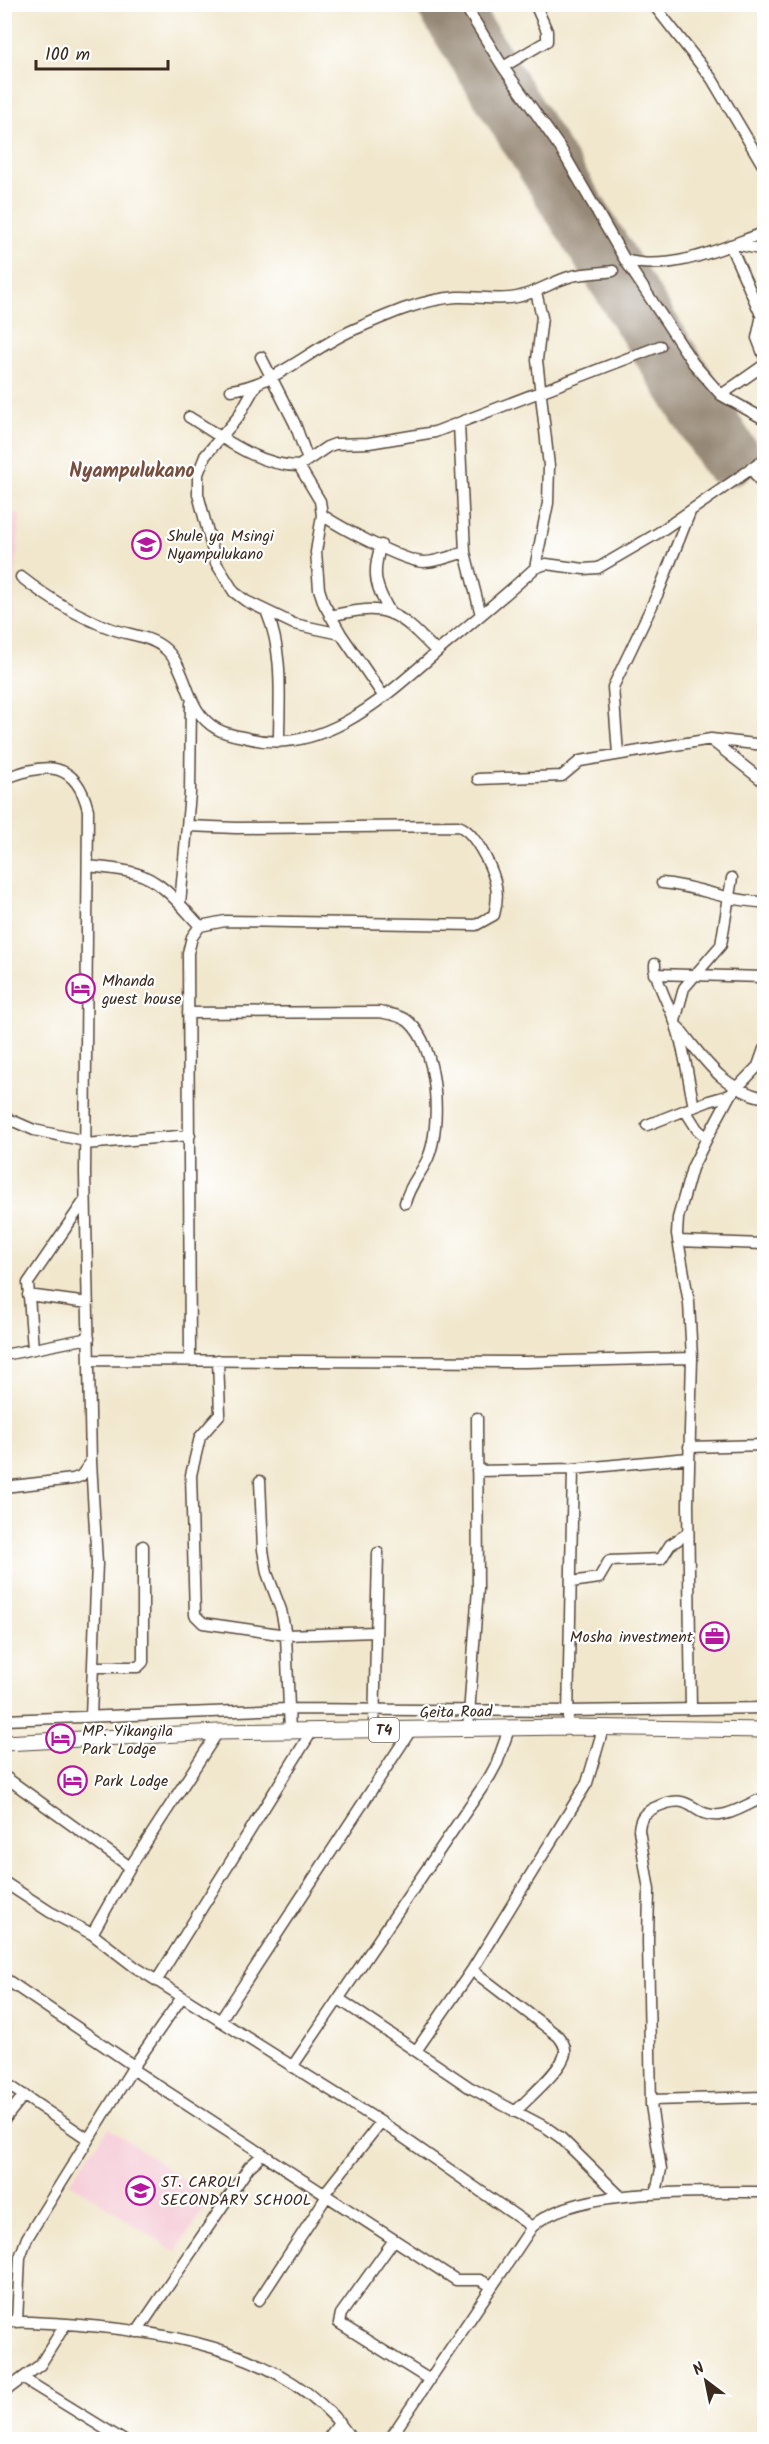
<svg xmlns="http://www.w3.org/2000/svg" width="769" height="2444" font-family="Kalam,sans-serif">
<style>
.built{fill:#f6cfd9}
.lines{fill:none;stroke-linecap:round;stroke-linejoin:round}
.runway{stroke:#968876;stroke-width:60}
.minor-casing{stroke:#564638;stroke-width:13}
.highway-casing{stroke:#564638;stroke-width:17}
.minor{stroke:#fff;stroke-width:10}
.highway{stroke:#fff;stroke-width:15}
.labels{text-anchor:middle;stroke-width:4.5;stroke-linejoin:round;paint-order:stroke}
.shield{fill:#fff;stroke:#766a62;stroke-width:1.5}
.shield-label{font-size:15px;font-weight:bold;fill:#3b2a1e}
.poi-label{font-size:16px;fill:#3b2a1e;stroke:#fff;text-anchor:start}
.street-label{font-size:16px;fill:#3b2a1e;stroke:#fff}
.quarter-label{font-size:20px;font-weight:bold;fill:#784f3e;stroke:#fff}
</style>
<rect width="100%" height="100%" fill="#fff"/>
<filter id="ink" filterUnits="userSpaceOnUse"><feTurbulence type="fractalNoise" baseFrequency=".0167" numOctaves="2"/><feDisplacementMap in="SourceGraphic" scale="12" xChannelSelector="R" yChannelSelector="G"/><feConvolveMatrix kernelMatrix="1 2 1 2 8 2 1 2 1" color-interpolation-filters="sRGB"/></filter>
<filter id="wash" filterUnits="userSpaceOnUse"><feTurbulence type="fractalNoise" baseFrequency=".008" numOctaves="4" result="noise"/><feDisplacementMap in="SourceGraphic" scale="24" xChannelSelector="R" yChannelSelector="G"/><feGaussianBlur stdDeviation="1.35" result="paint"/><feColorMatrix in="noise" values="0 0 0 0 0 0 0 0 0 0 0 0 0 0 0 0 0 1.4 0 .05"/><feComposite in="paint" operator="in"/></filter>
<g filter="url(#wash)">
<rect width="100%" height="100%" fill="#f1e7cd"/>
<path class="built" d="M5 512 20 514 5 713H4Z
M109 2128 211 2199 175 2252 69 2182Z"/>
<g class="lines">
<path class="runway" d="M447 4 729 456"/>
</g>
</g>
<g filter="url(#ink)">
<g class="lines">
<defs>
<path id="minor" d="M464 4 503 67 561 149 625 260 693 363 721 395 764 419
M653 4 712 79 764 167
M503 67 547 41V31L535 4
M735 244 764 250
M730 245 761 315
M625 260C672 273 720 248 764 233
M764 305 757 338 764 356
M261 357 295 424 308 460
M256 385 238 417 205 456 198 474V494L216 563 234 592 246 601 294 624 341 634
M231 390C277 384 311 348 353 330 385 316 422 299 457 297 477 296 497 301 517 297 537 293 553 281 572 276 586 273 600 273 613 271
M721 395 764 365
M189 417C223 438 259 466 299 466L327 447 335 444 369 443 435 432 660 346
M459 424 465 552 481 615
M299 466 320 501 322 515 316 552 319 589 324 604 341 634 384 697
M751 468 764 487
M322 515C340 527 404 562 424 562 437 562 452 556 465 552
M381 545C371 575 376 588 391 614
M535 568 548 503 549 466 537 360 542 317 536 292
M21 577C49 599 79 617 112 629 129 635 149 636 163 647 190 668 183 710 217 729 225 734 238 736 247 738 326 758 391 691 445 645 475 620 506 595 535 568L546 564 584 569 598 568 658 533 764 460
M267 613C284 654 279 698 279 742
M330 616C388 602 397 611 437 652
M711 740 764 782
M618 754 613 687 658 593 690 512
M4 779C45 762 76 760 88 810L85 1173 91 1462 97 1563 91 1716
M478 779 562 776 580 761 711 739 764 745
M4 807 7 778
M188 826 236 828 458 826C474 830 491 866 495 881 498 892 497 904 494 915L476 925 225 921 200 926 192 937 188 953 190 1360
M89 866C104 868 121 869 135 873 162 880 182 907 200 926
M662 883C697 886 729 902 764 902
M180 904 190 793 191 703
M655 964C654 980 671 1008 676 1025 685 1051 688 1079 694 1107
M654 974 764 977
M188 1013 379 1012C389 1014 401 1015 409 1022 438 1047 442 1125 428 1158 421 1174 409 1185 405 1203
M675 1021 684 988 721 945 732 878
M679 1028C705 1060 721 1088 764 1098
M685 1110 697 1129 707 1138
M4 1117 34 1130 85 1141
M647 1125 709 1101 730 1095
M85 1144 190 1135
M678 1241 764 1244
M28 1295 88 1303
M33 1349 28 1283 85 1200
M4 1355 89 1338
M89 1360 525 1362 692 1358
M218 1360 220 1414 200 1437 191 1475 195 1615 203 1623 286 1635 376 1632
M689 1447 764 1445
M477 1471 573 1469 688 1458
M260 1481 263 1550 267 1573 281 1610 286 1635 290 1732
M4 1487 73 1479 81 1476 91 1462
M571 1582 599 1578 609 1561 661 1559 670 1545 688 1533
M94 1667H138L143 1662V1546
M691 1709 688 1504 692 1358 689 1303 677 1234 678 1218 692 1168 707 1138 730 1095 758 1066 764 1049
M568 1717 573 1469
M4 1720 288 1709 569 1711 764 1708
M468 1729 478 1588 477 1418
M374 1730 378 1553
M4 1776 130 1867
M4 1882 50 1912 92 1934 135 1967 381 2122 532 2227
M92 1934 130 1867 218 1732
M472 1970 558 2036C562 2041 566 2046 565 2053 563 2069 527 2099 515 2112
M4 1978 134 2066
M157 1980 312 1731
M339 1999 469 2087 547 2128 561 2138 620 2196
M220 2021 411 1730
M416 2051 472 1970 587 1783 603 1729
M292 2067 490 1776 497 1763 509 1729
M132 2069 456 2280H480L492 2286
M4 2082 88 2139
M652 2100 764 2097
M4 2120 24 2095
M656 2193 661 2169 651 2105 648 1941 649 1890 639 1830C640 1818 643 1814 654 1808 694 1789 690 1818 720 1815 735 1814 750 1802 764 1798
M324 2194 381 2122
M394 2240 341 2314 339 2323 430 2380
M259 2300 327 2196
M4 2321C118 2325 283 2335 352 2440
M17 2322 20 2257 27 2238 134 2066 182 1997
M137 2332 249 2167 257 2160
M24 2379 123 2440
M4 2392 40 2365 65 2325
M327 2440 340 2422
M389 2440 532 2227C573 2186 707 2193 764 2192"/>
<path id="highway" d="M4 1743 218 1732 568 1727 764 1730"/>
</defs>
<use href="#minor" class="minor-casing"/>
<use href="#highway" class="highway-casing"/>
<use href="#minor" class="minor"/>
<use href="#highway" class="highway"/>
</g>
</g>
<defs>
<symbol id="school-ring" viewBox="-11 -11 22 22"><circle r="9.5" fill="#fff" stroke="#b5179e" stroke-width="1.5"/><path d="M0-5L7-2L0 1L-7-2ZM-4 1L0 2.5L4 1V4Q0 6-4 4Z" fill="#b5179e"/></symbol>
<symbol id="hotel-ring" viewBox="-11 -11 22 22"><circle r="9.5" fill="#fff" stroke="#b5179e" stroke-width="1.5"/><path d="M-6-4.5h1.5V1H6V5H4.5V3h-9V5H-6ZM-4 0a1.8 1.8 0 1 1 3.6 0ZM.5 0V-2.5h3Q6-2.5 6 0Z" fill="#b5179e"/></symbol>
<symbol id="office-ring" viewBox="-11 -11 22 22"><circle r="9.5" fill="#fff" stroke="#b5179e" stroke-width="1.5"/><path d="M-6-3h4V-5.5h4V-3h4V5H-6ZM-1-4.5V-3h2v-1.5ZM-6 0V1H6V0Z" fill="#b5179e"/></symbol>
</defs>
<g fill-rule="evenodd">
<use href="#school-ring" x="130" y="528" width="33" height="33"/>
<use href="#hotel-ring" x="64" y="972" width="33" height="33"/>
<use href="#office-ring" x="698" y="1620" width="33" height="33"/>
<use href="#hotel-ring" x="44" y="1722" width="33" height="33"/>
<use href="#hotel-ring" x="56" y="1764" width="33" height="33"/>
<use href="#school-ring" x="124" y="2174" width="33" height="33"/>
</g>
<g class="labels">
<rect class="shield" x="369" y="1718" width="30" height="24" rx="4.5"/>
<g class="shield-label">
<text x="384" y="1735">T4</text>
</g>
<g class="poi-label">
<text x="167" y="541">Shule ya Msingi<tspan x="167" dy="18">Nyampulukano</tspan></text>
<text x="102" y="986">Mhanda<tspan x="102" dy="18">guest house</tspan></text>
<text x="693" y="1642" text-anchor="end">Mosha investment</text>
<text x="82" y="1736">MP. Yikangila<tspan x="82" dy="18">Park Lodge</tspan></text>
<text x="94" y="1786">Park Lodge</text>
<text x="161" y="2187">ST. CAROLI<tspan x="161" dy="18">SECONDARY SCHOOL</tspan></text>
</g>
<g class="street-label">
<text transform="translate(456 1711) rotate(-1)" y="6">Geita Road</text>
</g>
<g class="quarter-label">
<text x="132" y="477">Nyampulukano</text>
</g>
</g>
<rect width="769" height="2444" fill="none" stroke="#fff" stroke-width="24"/>
<g transform="translate(706 2381) rotate(328)" stroke="#ffffff" stroke-width="4.5" paint-order="stroke">
<path d="M0-4.5L10 22L0 15L-10 22Z" fill="#3b2a1e"/>
<text y="-9" font-size="16" font-weight="bold" text-anchor="middle" fill="#3b2a1e">N</text>
</g>
<path d="M36 60v9h132v-9" fill="none" stroke="#3b2a1e" stroke-width="3"/>
<text x="45" y="60" font-size="18" fill="#3b2a1e" stroke="#ffffff" stroke-width="4.5" paint-order="stroke">100 m</text>
</svg>
